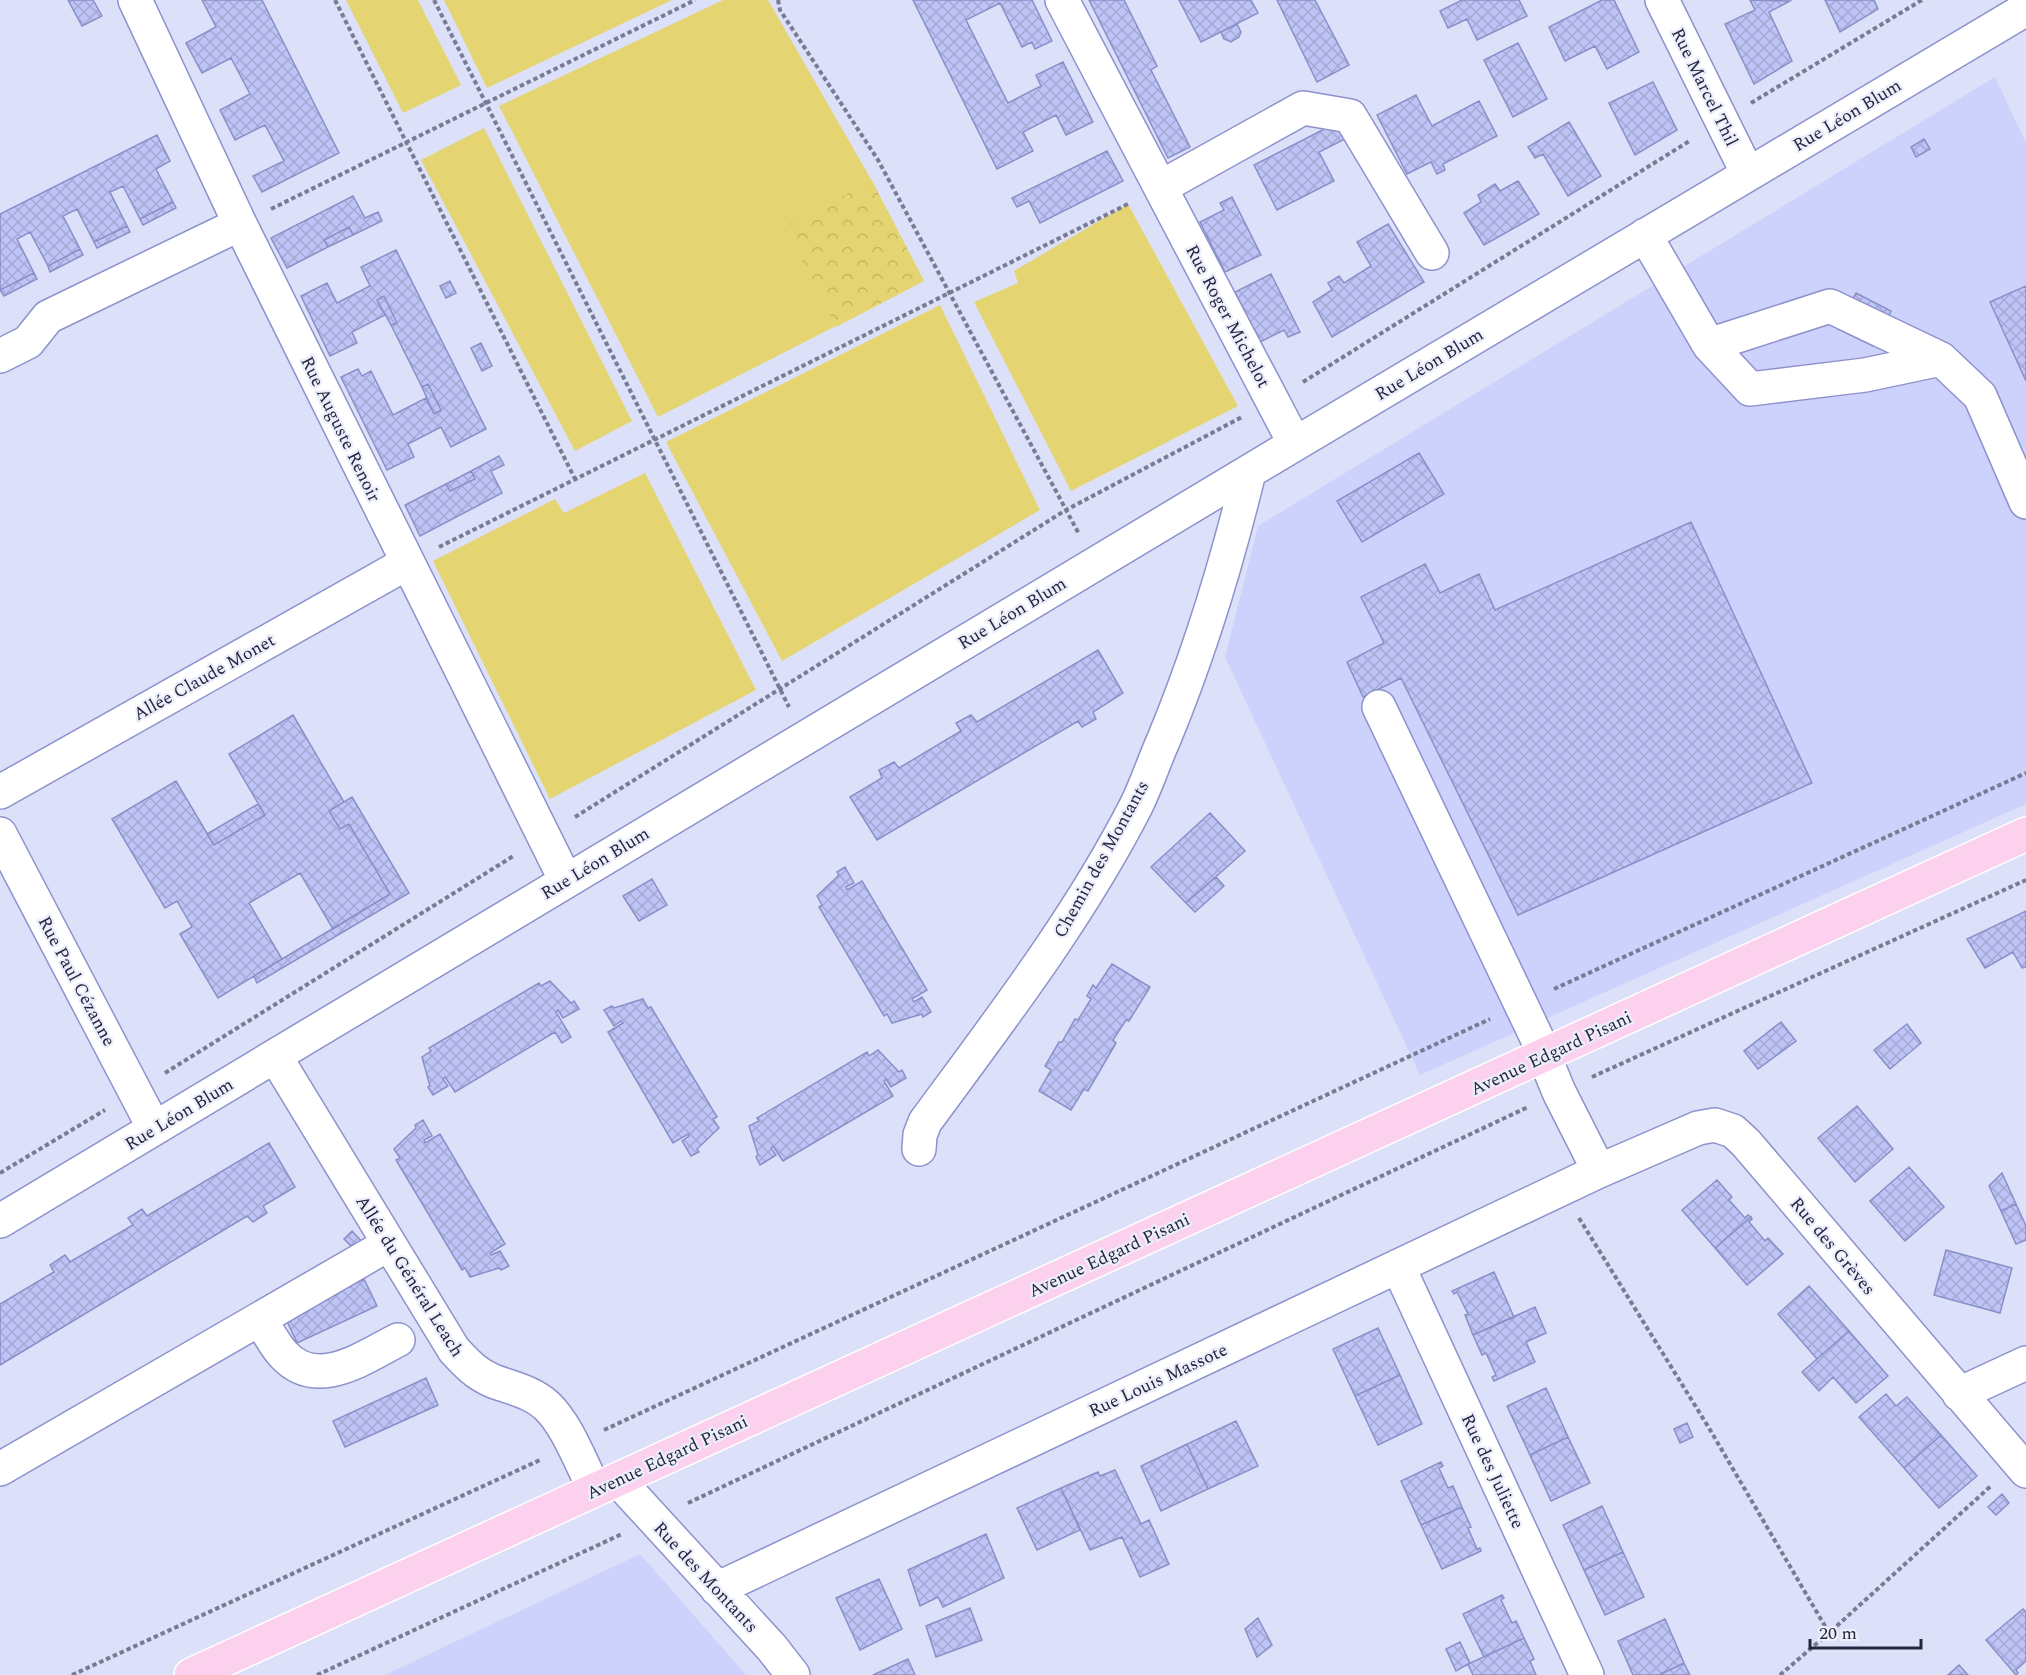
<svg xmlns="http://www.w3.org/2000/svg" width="2026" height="1675" font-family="Spectral,serif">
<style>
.built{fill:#cdd2fc}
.grass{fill:#e5d572}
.park{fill:url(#park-crowns)}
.building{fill:url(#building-cross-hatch);stroke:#898fc9;stroke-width:1.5}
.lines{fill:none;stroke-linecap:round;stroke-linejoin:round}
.minor-casing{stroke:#8d92cd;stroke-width:36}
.major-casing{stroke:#fff;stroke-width:36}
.path{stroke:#787b93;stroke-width:4;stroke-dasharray:4.5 3;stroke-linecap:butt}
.minor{stroke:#fff;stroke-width:33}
.major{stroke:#fbd1ed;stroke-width:33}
.labels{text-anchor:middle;stroke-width:4.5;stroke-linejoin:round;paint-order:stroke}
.street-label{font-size:18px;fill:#24263e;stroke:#eceefb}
</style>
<defs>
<pattern id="park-crowns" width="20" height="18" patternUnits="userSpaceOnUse" patternTransform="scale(1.5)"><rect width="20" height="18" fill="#e5d572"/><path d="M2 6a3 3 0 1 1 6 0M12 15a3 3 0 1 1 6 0" fill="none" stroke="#c4b764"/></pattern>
<pattern id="building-cross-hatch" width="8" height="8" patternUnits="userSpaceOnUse" patternTransform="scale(1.5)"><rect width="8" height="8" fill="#bfc4f6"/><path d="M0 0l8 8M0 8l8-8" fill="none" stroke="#a4a8d4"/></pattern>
</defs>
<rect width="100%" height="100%" fill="#dce0f9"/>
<path class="built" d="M1995 77 2026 143V804L1420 1075 1225 657 1258 526Z
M640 1554 746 1675H385Z"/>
<path class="grass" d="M346 0H418L461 85 403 113Z
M444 0H672L487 88Z
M723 0H768L872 181 924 281 658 417 499 106Z
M484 128 632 421 575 451 421 160Z
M1128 204 1238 406 1071 491 974 302 1018 283 1014 271Z
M940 305 1040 510 782 661 666 442Z
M645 473 756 690 550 799 433 561 555 499 564 513Z"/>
<path class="park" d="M872 181 924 281 836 327 784 227Z"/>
<path class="building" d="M68 0H93L102 16 82 26Z
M202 0H262L339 153 262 192 253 176 284 161 265 125 235 140 220 110 250 94 231 58 202 73 186 43 216 27Z
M913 0H1032L1052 41 1035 49 1032 42 1022 47 1000 3 966 20 1008 103 1041 86 1036 75 1063 62 1093 122 1066 135 1056 115 1023 132 1033 151 997 169Z
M1089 0H1124L1157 66 1151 70 1190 147 1168 158Z
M1179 0H1251L1258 13 1201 42Z
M1277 0H1315L1349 65 1317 82Z
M1462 0H1519L1527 16 1477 40 1467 19 1448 28 1440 11Z
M1602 0H1614L1639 52 1607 69 1595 46 1565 61 1549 27Z
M1750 0 1790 1 1769 12 1792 61 1754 84 1725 24 1755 10Z
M1825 0H1874L1878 9 1840 32Z
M1237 24 1241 32 1239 37 1231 42 1224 39 1221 32Z
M1518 43 1547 99 1513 117 1484 60Z
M1653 82 1677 130 1635 155 1609 103Z
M1416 95 1432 126 1479 101 1497 136 1443 164 1445 170 1437 174 1431 162 1407 174 1377 115Z
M1338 122 1347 138 1319 152 1334 181 1277 210 1254 165Z
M1569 122 1601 176 1568 196 1543 154 1535 158 1528 147Z
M157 135 170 161 156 169 173 202 140 219 123 186 110 192 127 226 94 242 77 209 63 216 80 249 48 266 30 232 17 239 34 273 0 290V214Z
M1924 139 1930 149 1916 157 1911 147Z
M1107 151 1123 181 1040 223 1029 201 1017 207 1012 198Z
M1518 181 1539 214 1484 245 1464 213 1481 202 1478 195 1495 184 1500 191Z
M353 196 365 218 378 212 382 221 353 235 349 227 324 240 328 247 287 268 271 238Z
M1232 197 1261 255 1225 272 1200 222 1224 210 1220 203Z
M173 202 176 208 143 225 140 219Z
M1388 224 1424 282 1332 337 1313 302 1332 290 1328 283 1339 276 1344 283 1371 266 1357 242Z
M127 226 130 232 97 248 94 242Z
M349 227 353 235 328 247 324 240Z
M80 249 83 255 50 272 48 266Z
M396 250 486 429 451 447 441 427 408 444 414 457 387 470 341 377 358 369 362 376 371 371 393 415 426 398 434 414 441 410 428 384 422 387 391 325 397 323 384 296 377 300 385 315 352 332 357 343 330 356 301 296 327 283 337 303 370 286 361 267Z
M34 273 37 279 4 296 0 290Z
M1271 274 1300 332 1288 337 1284 330 1260 342 1235 292Z
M450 281 456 293 446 298 440 286Z
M2026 286V381L1990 302Z
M1856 293 1891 311 1873 346 1838 329Z
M384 296 397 323 391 325 377 300Z
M481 343 492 366 482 371 471 348Z
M428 384 441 410 434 414 422 387Z
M1419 453 1444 494 1362 542 1337 501Z
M499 456 504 465 491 471 502 493 420 536 405 505 446 484 450 491 475 479 471 471Z
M471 471 475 479 450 491 446 484Z
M1691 522 1812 783 1518 915 1401 678 1363 697 1347 662 1384 643 1361 597 1425 564 1440 593 1479 574 1495 610Z
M1098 650 1123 693 1093 712 1096 719 1082 727 1078 721 877 840 850 797 882 778 879 770 894 762 899 768 961 731 956 723 971 715 977 722Z
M293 715 344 802 329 811 340 829 349 824 390 894 333 929 300 873 249 903 282 959 218 998 180 934 192 927 177 901 165 908 112 819 176 781 214 845 265 815 229 754Z
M352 797 409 893 257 983 254 976 390 894 349 824 340 829 329 811Z
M258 804 265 815 214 845 207 834Z
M1210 813 1245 851 1186 903 1151 867Z
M845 867 854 883 846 887 847 890 862 881 927 990 912 999 914 1002 922 997 931 1012 923 1017 922 1014 892 1023 887 1014 884 1016 819 907 822 905 817 896 839 875 837 872Z
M1216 877 1224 886 1195 912 1186 903Z
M652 879 667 905 639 921 623 896Z
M2026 911V967L2022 968 2013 952 1985 968 1967 939Z
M1112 964 1150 987 1129 1021 1126 1020 1113 1040 1116 1043 1088 1091 1084 1089 1071 1110 1039 1091 1051 1070 1045 1066 1059 1042H1062L1075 1019 1078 1020 1091 999 1087 996 1093 985 1096 988Z
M550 981 571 1003 574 1001 579 1009 563 1018 558 1010 556 1012 571 1037 562 1043 555 1032 455 1092 445 1077 443 1079 448 1086 433 1095 428 1087 430 1086 422 1057 431 1051 429 1048 539 983 541 986Z
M643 999 648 1008 651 1007 717 1117 713 1119 719 1128 697 1149 699 1152 691 1156 682 1141 689 1136 688 1134 673 1143 608 1032 623 1023 621 1021 614 1026 604 1010 612 1006 614 1008Z
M1781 1022 1796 1041 1758 1069 1744 1051Z
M1907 1024 1921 1043 1890 1069 1874 1050Z
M878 1050 899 1072 902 1070 906 1078 891 1087 886 1079 884 1081 893 1096 783 1161 773 1146 771 1148 776 1155 760 1165 756 1157 758 1155 749 1126 759 1121 757 1118 867 1052 869 1056Z
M1857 1106 1893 1149 1855 1182 1818 1138Z
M423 1120 432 1136 424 1140 425 1143 440 1134 505 1244 490 1253 491 1255 500 1251 509 1266 501 1270 499 1268 470 1277 465 1268 462 1270 396 1160 400 1158 394 1149 416 1128 415 1125Z
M269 1143 295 1187 263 1206 267 1213 253 1222 247 1216 0 1365V1304L54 1272 50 1265 65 1255 70 1262 133 1225 128 1218 142 1209 147 1216Z
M1909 1167 1944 1207 1905 1241 1870 1201Z
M2002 1173 2016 1204 2001 1211 1989 1186Z
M1717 1180 1732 1197 1729 1200 1745 1218 1748 1215 1751 1217 1715 1248 1682 1210Z
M2016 1204 2026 1226V1240L2016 1244 2001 1211Z
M1751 1217 1752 1219 1749 1222 1765 1241 1768 1238 1783 1254 1747 1285 1715 1248Z
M352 1231 366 1246 357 1252 344 1239Z
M1946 1250 2012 1268 2000 1313 1934 1295Z
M1494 1272 1514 1317 1473 1335 1465 1315 1468 1314 1457 1292 1454 1294 1452 1291Z
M364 1279 377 1306 297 1343 285 1317Z
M1809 1286 1849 1331 1817 1359 1778 1314Z
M1535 1307 1546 1333 1526 1342 1535 1362 1494 1381 1492 1377 1496 1375 1486 1353 1482 1355 1473 1335Z
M1378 1328 1400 1375 1355 1396 1333 1349Z
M1849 1331 1888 1376 1856 1403 1833 1377 1819 1391 1802 1372Z
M1400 1375 1422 1424 1378 1445 1355 1396Z
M426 1378 438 1405 345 1447 333 1421Z
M1546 1388 1568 1437 1530 1455 1507 1406Z
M1886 1394 1896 1406 1907 1397 1941 1435 1904 1468 1859 1417Z
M1236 1421 1258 1466 1208 1489 1187 1444Z
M1687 1423 1693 1437 1680 1443 1674 1429Z
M1941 1435 1977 1476 1939 1508 1904 1468Z
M1568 1437 1590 1483 1551 1501 1530 1455Z
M1187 1444 1208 1489 1161 1511 1141 1466Z
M1441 1462 1443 1466 1439 1468 1448 1488 1453 1486 1462 1507 1421 1525 1401 1481Z
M1115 1470 1141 1524 1149 1520 1169 1564 1140 1577 1122 1537 1090 1550 1061 1488 1098 1472 1100 1476Z
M1061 1488 1080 1530 1037 1550 1017 1508Z
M2002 1494 2009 1503 1996 1515 1988 1507Z
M1602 1506 1623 1552 1584 1570 1563 1525Z
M1462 1507 1471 1527 1468 1528 1477 1549 1480 1548 1481 1551 1442 1569 1421 1525Z
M986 1534 1004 1578 943 1607 938 1597 920 1606 908 1570Z
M1623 1552 1644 1597 1605 1615 1584 1570Z
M879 1579 902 1629 860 1650 836 1598Z
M1502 1595 1504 1598 1501 1600 1512 1623 1516 1621 1524 1638 1484 1657 1463 1614Z
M970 1608 982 1640 936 1657 926 1626Z
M2023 1609 2026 1612V1661L2016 1670 2018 1673 2016 1675 1986 1640Z
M1258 1618 1272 1645 1257 1657 1245 1629Z
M1665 1619 1684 1663 1659 1675H1633L1618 1641Z
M1524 1638 1534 1659 1530 1661 1536 1675H1473L1468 1664Z
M1460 1642 1470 1663 1456 1671 1446 1649Z
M908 1659 915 1675H873Z
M1684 1663 1690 1675H1659Z
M1959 1665 1968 1675H1948Z"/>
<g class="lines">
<defs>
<path id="minor" d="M135 0 240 224
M1062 0 1295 444
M1662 0 1748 174
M1161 187 1303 108 1350 116 1432 253
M1645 235 1709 345 1750 389 1865 375 1941 359 1980 396 2026 502
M1709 345 1830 306 1941 359
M0 356 28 342 48 317 240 224 566 881
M1379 707 1536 1036 1559 1092 1599 1171
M0 792 407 563
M0 834 154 1128
M275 1056 454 1350C466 1363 476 1374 493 1381 512 1388 532 1392 547 1406 568 1426 581 1464 595 1490
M919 1149 920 1135 925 1122C1000 1020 1078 919 1136 806 1147 784 1154 761 1164 739 1200 652 1227 563 1249 472
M0 1221 1295 444 2026 9
M1398 1266 1587 1675
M260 1319C267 1330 274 1344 283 1354 317 1392 364 1357 398 1340
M1959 1394 2026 1363
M0 1469 389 1244
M618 1480 772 1648 793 1675
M717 1589 1599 1171 1698 1128 1715 1125 1733 1131 1746 1143 2026 1471"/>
<path id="major" d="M191 1675 2026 834"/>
</defs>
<use href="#minor" class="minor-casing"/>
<use href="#major" class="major-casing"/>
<path class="path" d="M335 0 575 479
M434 0 789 707
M778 0 780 10 878 160 1079 534
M1751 103 1922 0
M271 209 695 0
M1303 382 1691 140
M439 547 1128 204
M575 817 1066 510 1242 417
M1554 989 2026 773
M165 1073 515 855
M1592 1077 2026 880
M0 1173 105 1110
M1579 1218 1709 1428 1829 1633
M604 1430 1490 1019
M688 1503 1528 1107
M72 1675 540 1460
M317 1675 622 1534
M1780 1675 1829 1633 1992 1485"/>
<use href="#minor" class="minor"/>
<use href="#major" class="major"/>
</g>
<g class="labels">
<g class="street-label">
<text transform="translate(1705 87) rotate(64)" y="6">Rue Marcel Thil</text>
<text transform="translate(1847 115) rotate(-31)" y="6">Rue Léon Blum</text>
<text transform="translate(1228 316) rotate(62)" y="6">Rue Roger Michelot</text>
<text transform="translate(1429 364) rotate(-31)" y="6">Rue Léon Blum</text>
<text transform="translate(341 429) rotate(64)" y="6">Rue Auguste Renoir</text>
<text transform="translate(1012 613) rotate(-31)" y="6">Rue Léon Blum</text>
<text transform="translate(204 677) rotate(-29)" y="6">Allée Claude Monet</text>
<text transform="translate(1101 859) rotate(-61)" y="6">Chemin des Montants</text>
<text transform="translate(595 863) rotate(-31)" y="6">Rue Léon Blum</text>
<text transform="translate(77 981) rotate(62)" y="6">Rue Paul Cézanne</text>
<text transform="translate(1551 1053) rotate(-25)" y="6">Avenue Edgard Pisani</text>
<text transform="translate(179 1114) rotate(-31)" y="6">Rue Léon Blum</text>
<text transform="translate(1833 1246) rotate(50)" y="6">Rue des Grèves</text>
<text transform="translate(1109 1255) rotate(-25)" y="6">Avenue Edgard Pisani</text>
<text transform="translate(410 1276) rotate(58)" y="6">Allée du Général Leach</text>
<text transform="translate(1158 1380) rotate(-25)" y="6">Rue Louis Massote</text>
<text transform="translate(667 1457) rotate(-25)" y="6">Avenue Edgard Pisani</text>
<text transform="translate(1493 1471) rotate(65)" y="6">Rue des Juliette</text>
<text transform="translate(706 1577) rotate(47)" y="6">Rue des Montants</text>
</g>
</g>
<path d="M1810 1639v9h111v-9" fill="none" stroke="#24263e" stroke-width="3"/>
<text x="1819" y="1639" font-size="18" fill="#24263e" stroke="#eceefb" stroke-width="4.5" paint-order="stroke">20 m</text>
</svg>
